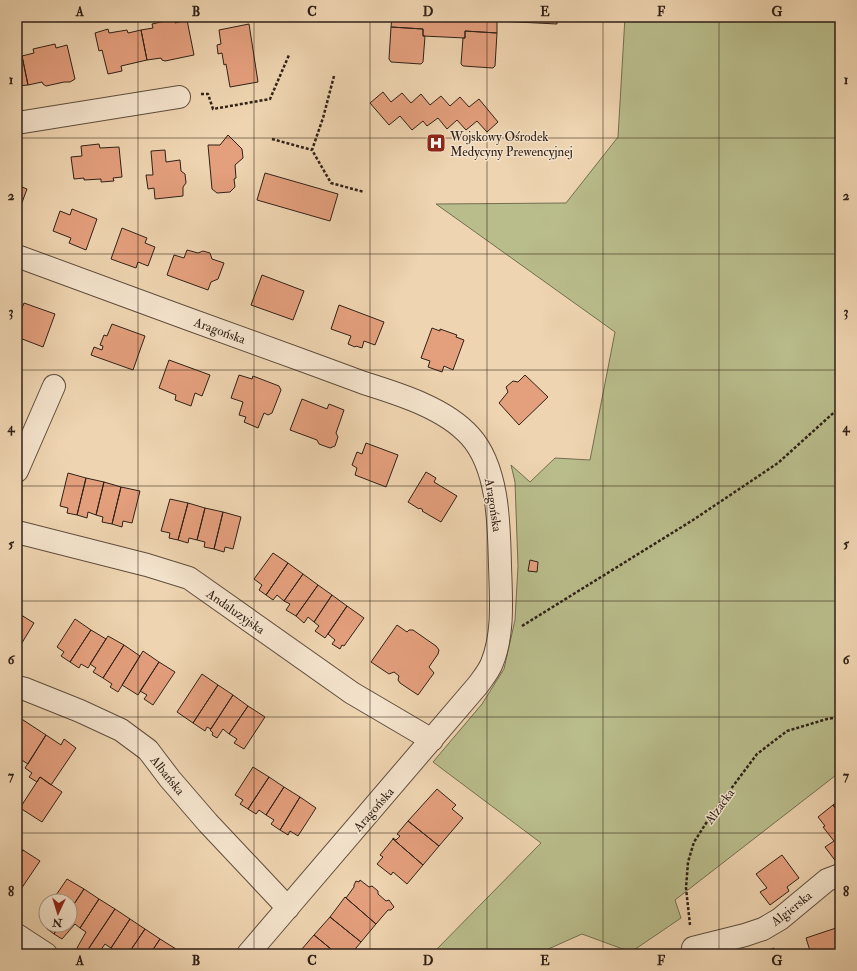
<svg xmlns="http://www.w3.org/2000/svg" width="857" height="971" font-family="'IM FELL Double Pica',serif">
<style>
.green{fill:#b9bc8b;stroke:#746e51}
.building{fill:#e49f7d;stroke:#302117}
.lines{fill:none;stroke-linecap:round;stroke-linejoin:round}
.minor-casing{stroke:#604e3d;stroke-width:24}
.path{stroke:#302117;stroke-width:2.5;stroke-dasharray:3 2;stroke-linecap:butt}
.minor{stroke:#f4e3cc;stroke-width:22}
.grid{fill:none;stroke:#302117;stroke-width:1;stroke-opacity:0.55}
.labels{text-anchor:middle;stroke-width:3;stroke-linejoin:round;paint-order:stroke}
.poi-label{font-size:13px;fill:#302117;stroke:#f4e3cc;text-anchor:start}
.street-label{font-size:13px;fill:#302117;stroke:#f4e3cc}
.neatline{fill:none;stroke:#302117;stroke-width:1.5}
.grid-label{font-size:13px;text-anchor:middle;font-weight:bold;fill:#302117}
</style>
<rect width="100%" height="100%" fill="#eed4b0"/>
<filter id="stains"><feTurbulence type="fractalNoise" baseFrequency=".005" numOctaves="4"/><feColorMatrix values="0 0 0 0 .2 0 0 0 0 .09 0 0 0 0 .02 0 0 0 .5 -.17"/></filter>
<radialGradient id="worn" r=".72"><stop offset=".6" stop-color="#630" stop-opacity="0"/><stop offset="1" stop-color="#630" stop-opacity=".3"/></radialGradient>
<path class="green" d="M625 17H840V772L675 900 681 918 631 952 582 934 537 954H434V952L541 843 433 762 482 704 504 669 515 620 518 566 515 482 511 465 530 482 555 458 590 460 615 332 436 204 566 203 618 137Z"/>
<path class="building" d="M392 17H557V24L497 21V33L465 31V38L423 36V29L391 27Z
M174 19 175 23 187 20 194 55 165 61 162 60 161 58 147 60 141 30 153 28 152 24Z
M249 24 258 82 230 87 226 64 224 65 222 53 218 54 217 45 221 44 219 30Z
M391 27 423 29V36H425L423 62 421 64 391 62 389 59Z
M108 29 109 33 127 30 128 33 141 30 147 60 121 66 122 71 108 74 102 50 99 51 95 33Z
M465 31 497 33 495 66 493 68 463 66 461 64 463 38H465Z
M55 44 56 48 67 45 75 79 70 82H64L46 86 43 84 42 82 28 85 22 56 34 53 33 49Z
M17 56H22L28 85 17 86Z
M383 92 391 102 402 93 411 103 421 94 430 105 441 96 450 106 460 97 469 107 479 99 498 122 487 132 477 121 466 130 457 120 447 129 438 118 427 126 423 121 412 130 400 116 389 125 370 103Z
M228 135 242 149 243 158 235 165 236 178 234 179 235 187 230 192 217 193 212 189 208 145H220Z
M99 144 100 148 119 147 122 177 113 178 114 181 101 182V179L84 180V178L74 179 71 157 82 156 81 146Z
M165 150 166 162 180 160 181 171 185 174 186 183 183 187V196L155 199 154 188 148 189 146 175H153L151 151Z
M265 173 338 194 330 221 257 200Z
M17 185 27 189 17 216Z
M72 209 97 219 86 250 69 243 71 238 53 231 60 211 70 215Z
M122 228 147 238 145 243 155 247 148 266 138 262 136 268 111 259Z
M187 250 198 253 203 251 210 253 212 259 224 263 218 279 211 282 208 290 167 275 174 255 184 258Z
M262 275 304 291 293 320 251 305Z
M24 303 55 314 43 347 17 337V314L19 315Z
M339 305 384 322 375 345 364 341 362 348 356 346 355 347 348 344 351 336 331 329Z
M112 324 145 336 133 370 91 355 94 347 102 350 103 346 100 345 104 335 107 336Z
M432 328 440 331V329L457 335 456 337 464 340 453 370 444 366 442 372 428 367 430 361 421 358Z
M169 360 210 375 202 396 195 393 191 406 175 400 176 395 159 388Z
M239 375 252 379 253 376 279 386 281 390 272 413 268 415 264 413 258 428 244 422 246 417 239 415 243 402 231 398Z
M525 375 548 397 519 425 499 403 508 392 506 387 513 381 518 382Z
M302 399 327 409 329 404 344 410 336 433 338 437 335 446 330 448 319 444 317 440 290 430Z
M366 443 398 455 386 487 355 475 357 468 352 465 357 452 362 454Z
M426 472 436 478 434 482 457 496 441 522 422 511 423 510 420 508 419 509 408 502Z
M68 473 86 478 77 515 67 513 68 508 60 506Z
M86 478 104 482 96 515 88 512 87 518 77 515Z
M104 482 121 487 112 524 102 522 103 517 96 515Z
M121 487 140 491 132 523 123 521 122 527 112 524Z
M170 499 188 503 178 540 169 538 170 533 161 531Z
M188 503 205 508 197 540 189 538 188 543 178 540Z
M205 508 223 512 214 549 204 547 205 542 197 540Z
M223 512 241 517 233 549 225 547 224 552 214 549Z
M273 553 288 563 266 595 259 590 262 585 254 579Z
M530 560 538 562 537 572 528 571Z
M288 563 303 574 284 601 277 595 273 600 266 595Z
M303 574 318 585 296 616 286 610 290 604 284 601Z
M318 585 332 595 314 622 308 617 304 623 296 616Z
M332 595 347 606 325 638 315 631 319 626 314 622Z
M347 606 364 618 344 646 342 645 340 649 332 644 335 640 328 634Z
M18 613 34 623 17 651V615Z
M75 619 91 630 70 662 61 656 64 652 57 647Z
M397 625 407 632 409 630H413L436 646 439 650 438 654 429 667 434 673 418 695 400 683 398 680 399 676 394 672 389 674 371 662Z
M91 630 106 639 88 668 81 664 79 668 70 662Z
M108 636 124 645 103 678 93 672 96 668 90 664Z
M124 645 140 656 118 692 110 687 112 684 103 678Z
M143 651 159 662 138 695 122 685Z
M159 662 175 672 153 705 144 699 147 695 140 691Z
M202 674 218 685 193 723 177 712Z
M218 685 233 695 211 729 207 727 205 731 193 723Z
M233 695 248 706 229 734 223 729 217 738 212 735 213 733 210 730Z
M248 706 265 717 244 749 234 743 237 739 229 734Z
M17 716 46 735 28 764 17 757Z
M46 735 61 745 64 739 76 748 51 785 40 777 37 782 29 777 32 773 25 768Z
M253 767 269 777 248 809 240 804 243 800 235 795Z
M40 777 62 792 42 822 20 808Z
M269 777 284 787 266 815 259 810 256 814 248 809Z
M284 787 300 797 280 830 271 824 274 820 266 815Z
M437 789 456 805 452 809 463 818 439 846 408 821Z
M300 797 316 808 298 836 290 831 288 835 280 830Z
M840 800V814L833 805Z
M833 805 840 814V861L837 863 825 847 834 841 823 827 825 826 818 817Z
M408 821 439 846 423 865 393 839V838L396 840 400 836 397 834Z
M393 839 423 865 407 884 393 872 391 875 377 864 383 857 380 855Z
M17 846 23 850 17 860Z
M23 850 40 861 21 889 17 886V860Z
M782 855 799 878 787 887 789 891 770 905 760 892 767 888 756 874Z
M67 879 84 889 70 910V901H52Z
M360 880 369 887 372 886 378 891V894L386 901 389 900 394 907 391 910H388L376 924 346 898 354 887V885L356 881 359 882Z
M84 889 99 899 80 928 75 924 62 939 54 934 60 925H70V910Z
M345 897 376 924 361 942 330 917Z
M99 899 115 909 85 954 77 948 86 932 80 928Z
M115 909 130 919 111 948 105 944 98 954H85Z
M330 917 361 942 351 954H337L314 935Z
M130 919 145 929 128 954H115L116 951 111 948Z
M48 925H60L54 934 46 928Z
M836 928 840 941V954H811L806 938Z
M145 929 160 939 150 954H128Z
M314 935 337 954H305L301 950Z
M160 939 176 949 172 954H150Z
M774 948 776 954H757Z
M176 949 183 954H172Z"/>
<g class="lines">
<defs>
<path id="minor" d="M17 123 179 97
M17 256C114 292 210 327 307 362 326 369 345 376 364 383 399 394 445 408 470 436 499 468 499 526 500 566 501 598 504 633 492 663 489 671 483 678 478 685L248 954
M17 471 54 386
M17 532 147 565 189 578 352 693 432 740
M17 687 25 689 80 711 121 730 148 750 170 779 208 823 288 908
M17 935 46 954
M694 954 693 948 745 935 763 929 780 919 827 880 840 875"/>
</defs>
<use href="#minor" class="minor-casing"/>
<path class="path" d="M334 76 323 118 312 150 331 183 364 192
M201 94H208L213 109 270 99 289 55
M272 139 312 150
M522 626 693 520 778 463 840 407
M690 925 686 888 688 862 694 842 710 817 757 754 787 731 827 719 840 717"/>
<use href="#minor" class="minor"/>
</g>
<path class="grid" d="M138 17V954M254 17V954M370 17V954M487 17V954M603 17V954M719 17V954M17 138H840M17 254H840M17 370H840M17 486H840M17 601H840M17 717H840M17 833H840"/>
<defs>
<symbol id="hospital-square" viewBox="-11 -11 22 22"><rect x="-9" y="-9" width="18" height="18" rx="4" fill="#8f2418" stroke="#f4e3cc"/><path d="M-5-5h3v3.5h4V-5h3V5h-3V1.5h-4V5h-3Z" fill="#fff"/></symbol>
</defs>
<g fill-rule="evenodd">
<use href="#hospital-square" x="425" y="132" width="22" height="22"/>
</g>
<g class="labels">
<g class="poi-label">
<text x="450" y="141">Wojskowy Ośrodek<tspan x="450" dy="15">Medycyny Prewencyjnej</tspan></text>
</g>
<g class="street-label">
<text transform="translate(220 330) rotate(20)" y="5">Aragońska</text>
<text transform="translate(494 505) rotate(81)" y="5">Aragońska</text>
<text transform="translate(236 611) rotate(35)" y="5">Andaluzyjska</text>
<text transform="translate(168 775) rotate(51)" y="5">Albańska</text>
<text transform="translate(719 806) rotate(-54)" y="5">Alzacka</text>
<text transform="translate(373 809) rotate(-49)" y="5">Aragońska</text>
<text transform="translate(791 908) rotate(-38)" y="5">Algierska</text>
</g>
</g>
<rect width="857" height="971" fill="none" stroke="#eed4b0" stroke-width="44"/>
<g transform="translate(58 913) rotate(184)"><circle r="19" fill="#f4e3cc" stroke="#a69584"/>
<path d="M0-3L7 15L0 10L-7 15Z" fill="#8f2418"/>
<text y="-6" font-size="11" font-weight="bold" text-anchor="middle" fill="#302117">N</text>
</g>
<rect x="22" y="22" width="813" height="927" class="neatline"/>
<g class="grid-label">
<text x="80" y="16">A</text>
<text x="196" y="16">B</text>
<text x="312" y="16">C</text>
<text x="428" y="16">D</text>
<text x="545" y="16">E</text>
<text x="661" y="16">F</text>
<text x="777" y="16">G</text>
<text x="11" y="84">1</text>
<text x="846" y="84">1</text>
<text x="11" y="200">2</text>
<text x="846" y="200">2</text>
<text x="11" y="316">3</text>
<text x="846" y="316">3</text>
<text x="11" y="432">4</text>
<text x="846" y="432">4</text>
<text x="11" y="548">5</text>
<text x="846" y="548">5</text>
<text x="11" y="664">6</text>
<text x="846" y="664">6</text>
<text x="11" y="780">7</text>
<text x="846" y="780">7</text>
<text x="11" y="896">8</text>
<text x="846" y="896">8</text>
<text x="80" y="965">A</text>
<text x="196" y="965">B</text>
<text x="312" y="965">C</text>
<text x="428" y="965">D</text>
<text x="545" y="965">E</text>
<text x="661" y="965">F</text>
<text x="777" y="965">G</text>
</g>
<rect width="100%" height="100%" filter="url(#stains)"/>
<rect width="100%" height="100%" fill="url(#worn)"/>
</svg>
